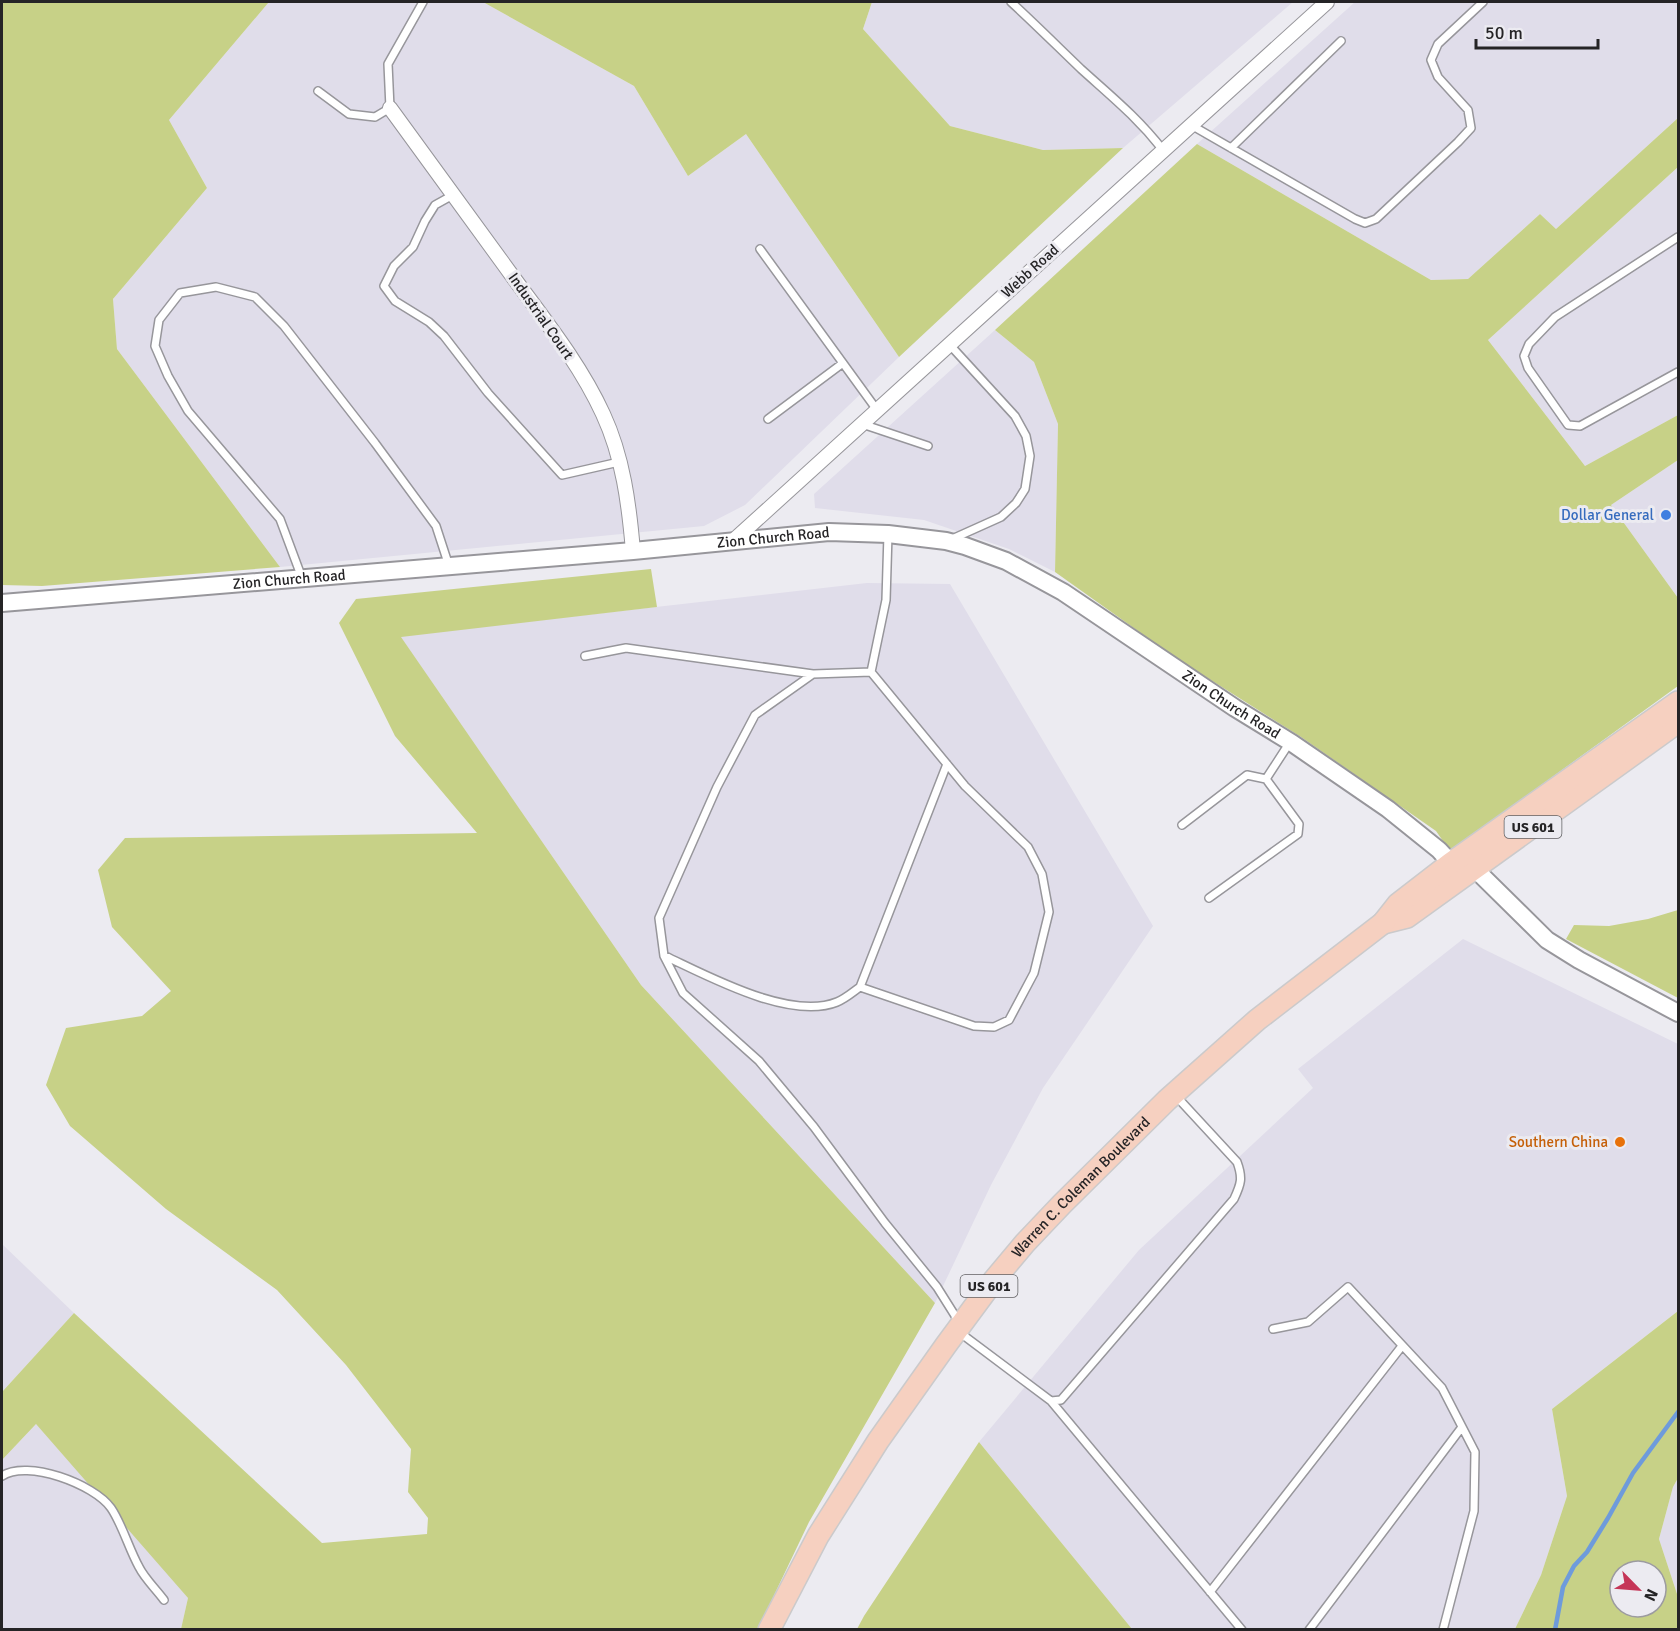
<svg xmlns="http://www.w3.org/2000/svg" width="1680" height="1631" font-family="Signika,sans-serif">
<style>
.built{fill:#e0ddea}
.green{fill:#c7d187;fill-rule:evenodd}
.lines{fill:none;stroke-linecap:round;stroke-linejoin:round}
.stream{stroke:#6e9bdb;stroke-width:4.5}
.service-casing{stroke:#97969b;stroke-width:10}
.minor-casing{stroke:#97969b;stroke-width:16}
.tertiary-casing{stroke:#97969b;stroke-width:20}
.trunk-casing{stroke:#cbcacb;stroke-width:24}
.service{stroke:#fff;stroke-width:7}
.minor{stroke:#fff;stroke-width:14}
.tertiary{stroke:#fff;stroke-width:16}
.trunk{stroke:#f6d0c0;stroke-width:21}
.shop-dot{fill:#3f7fe0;stroke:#ecebf1;stroke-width:2}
.food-dot{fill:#e8710a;stroke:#ecebf1;stroke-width:2}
.labels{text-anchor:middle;stroke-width:6;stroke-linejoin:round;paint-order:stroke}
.shield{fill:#ecebf1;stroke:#616063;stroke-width:1.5}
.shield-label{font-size:14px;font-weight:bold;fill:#252426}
.street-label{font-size:15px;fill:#252426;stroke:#ecebf1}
.shop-label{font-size:15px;fill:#366cbe;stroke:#ecebf1;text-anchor:end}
.food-label{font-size:15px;fill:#c56008;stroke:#ecebf1;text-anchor:end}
</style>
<rect width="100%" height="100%" fill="#ecebf1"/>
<path class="built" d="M269 2H483L634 86 688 176 746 134 899 357 745 505 704 526 280 567 117 349 113 299 207 188 169 120Z
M872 2H1293L1123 148 1043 150 950 126 863 29Z
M1355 2H1678V118L1556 229 1540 214 1468 279 1431 280 1197 144Z
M1678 167V415L1585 466 1488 340Z
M995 330 1034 362 1058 424 1055 572 1009 549 924 520 815 508 814 494Z
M1678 460V598L1611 505Z
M867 583 950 584 1153 926 1043 1088 991 1185 935 1303 641 985 400 636Z
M1463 939 1678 1044V1311L1552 1409 1567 1496 1541 1575 1515 1629H1132L979 1442 1139 1250 1313 1088 1298 1069Z
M2 1244 74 1313 2 1392Z
M36 1424 131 1525 188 1598 181 1629H2V1460Z
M1678 1478V1597L1659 1539 1673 1487Z"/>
<path class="green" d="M2 2H269L169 120 207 188 113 299 117 349 280 567 42 586 2 585Z
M483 2H872L863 29 950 126 1043 150 1123 148 899 357 746 134 688 176 634 86Z
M1678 118V167L1488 340 1585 466 1678 415V460L1611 505 1678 598V686L1450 851 1436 831 1301 737 1176 658 1055 572 1058 424 1034 362 995 330 1197 144 1431 280 1468 279 1540 214 1556 229Z
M651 569 657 607 401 637 641 985 935 1303 809 1522 758 1629H181L188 1598 36 1424 2 1460V1392L74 1313 322 1543 427 1534 428 1518 408 1492 411 1449 346 1365 277 1290 166 1209 70 1126 46 1085 66 1028 142 1016 171 991 112 927 98 870 125 838 477 833 395 736 339 623 356 599Z
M1678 910V998L1566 939 1574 925 1609 926 1648 919Z
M1678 1311V1478L1673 1487 1659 1539 1678 1597V1629H1515L1541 1575 1567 1496 1552 1409ZM1620 1571H1656V1607H1620Z
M979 1442 1132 1629H857L864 1616Z"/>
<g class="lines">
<path class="stream" d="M1555 1630 1563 1587 1574 1566 1587 1552 1608 1518 1633 1473 1678 1412"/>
<defs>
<path id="service" d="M1011 2C1035 24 1058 47 1081 69 1112 97 1137 117 1163 150
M318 91 349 114 375 117 390 108 388 64 423 2
M1191 125 1355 219 1365 223 1376 219 1458 142 1471 128 1468 110 1438 77 1431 60 1438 44 1483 2
M1231 148 1341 41
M453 195 435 205 425 221 413 247 394 266 384 286 395 301 429 322 444 336 488 393 562 475 619 462
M1678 237 1555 317 1529 344 1524 356 1528 368 1568 425 1580 426 1678 372
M760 249 877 410
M949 344 1015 416 1026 436 1030 456 1025 489 1016 503 1001 517 952 539
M768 419 843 363
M862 424 928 446
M888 534 886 600 871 672 965 786 1028 847 1042 874 1049 912 1034 973 1009 1020 994 1027 974 1026 860 987 947 764
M302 578 280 519 188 411 168 376 155 346 159 320 180 293 216 287 255 297 284 326 375 443 436 526 449 566
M585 656 626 648 813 674
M871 672 813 674 755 715 717 787 659 918 664 956 683 993 759 1061 814 1127 885 1223 937 1287 959 1322
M1182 825 1247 775 1266 779
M1209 898 1298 834 1299 824 1266 779 1290 742
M665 956C708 976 790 1021 837 1002 845 999 853 992 860 987
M1273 1329 1308 1322 1348 1287 1442 1388 1475 1452 1474 1511 1443 1630
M959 1332 1051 1401 1061 1400 1234 1199C1241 1184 1243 1178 1237 1162L1176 1096
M1051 1401 1242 1630
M2 1476C27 1459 94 1484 111 1508 122 1524 129 1549 139 1567 145 1579 156 1589 164 1600
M1210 1592 1402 1346
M1309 1630 1462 1427"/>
<path id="minor" d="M390 108C432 166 474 223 516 281 547 323 581 366 603 414 623 457 629 504 633 551
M733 541 1327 2"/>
<g id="tertiary">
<path id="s1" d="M2 603 633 551 829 532 888 534 946 541 965 546 1006 561 1063 592 1235 708 1292 743 1388 809 1439 850 1451 863"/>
<path d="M1475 869 1547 940 1579 960 1678 1013"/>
</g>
<g id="trunk">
<path d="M1383 923 1407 917 1678 722"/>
<path id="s2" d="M769 1630 818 1536 878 1441 946 1345 994 1280 1025 1243 1062 1204 1167 1100 1257 1020 1383 923 1398 904 1451 863 1678 702"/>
</g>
</defs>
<use href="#service" class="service-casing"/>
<use href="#minor" class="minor-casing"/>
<use href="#tertiary" class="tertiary-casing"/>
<use href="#trunk" class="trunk-casing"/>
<use href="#service" class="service"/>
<use href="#minor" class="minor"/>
<use href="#tertiary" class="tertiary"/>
<use href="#trunk" class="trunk"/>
</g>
<circle class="shop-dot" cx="1666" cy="515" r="6"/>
<circle class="food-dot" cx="1620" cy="1142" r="6"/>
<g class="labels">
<g class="shield">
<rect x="1504.5" y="816" width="57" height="22" rx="4.5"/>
<rect x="960.5" y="1275" width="57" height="22" rx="4.5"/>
</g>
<g class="shield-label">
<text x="1533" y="832">US 601</text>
<text x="989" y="1291">US 601</text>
</g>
<g class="street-label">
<text transform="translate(1030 271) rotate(-42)" y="5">Webb Road</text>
<text transform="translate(541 316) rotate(55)" y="5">Industrial Court</text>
<text dy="5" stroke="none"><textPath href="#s1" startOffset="774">Zion Church Road</textPath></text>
<text dy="5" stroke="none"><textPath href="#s1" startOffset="288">Zion Church Road</textPath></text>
<text dy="5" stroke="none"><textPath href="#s1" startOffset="1278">Zion Church Road</textPath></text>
<text dy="5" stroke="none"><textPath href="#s2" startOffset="544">Warren C. Coleman Boulevard</textPath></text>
</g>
<g class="shop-label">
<text x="1654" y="520">Dollar General</text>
</g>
<g class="food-label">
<text x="1608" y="1147">Southern China</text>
</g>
</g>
<rect width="1680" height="1631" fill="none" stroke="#252426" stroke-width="6"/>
<g transform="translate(1638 1589) rotate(115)"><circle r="28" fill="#ecebf1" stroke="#9c9ba0" stroke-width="1.5"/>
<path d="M0-4.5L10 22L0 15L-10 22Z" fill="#c53557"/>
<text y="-9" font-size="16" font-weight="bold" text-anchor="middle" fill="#252426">N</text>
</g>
<path d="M1476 39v9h122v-9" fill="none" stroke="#252426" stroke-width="3"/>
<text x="1485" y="39" font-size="18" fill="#252426" stroke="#ecebf1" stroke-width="4.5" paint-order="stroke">50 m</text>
</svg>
